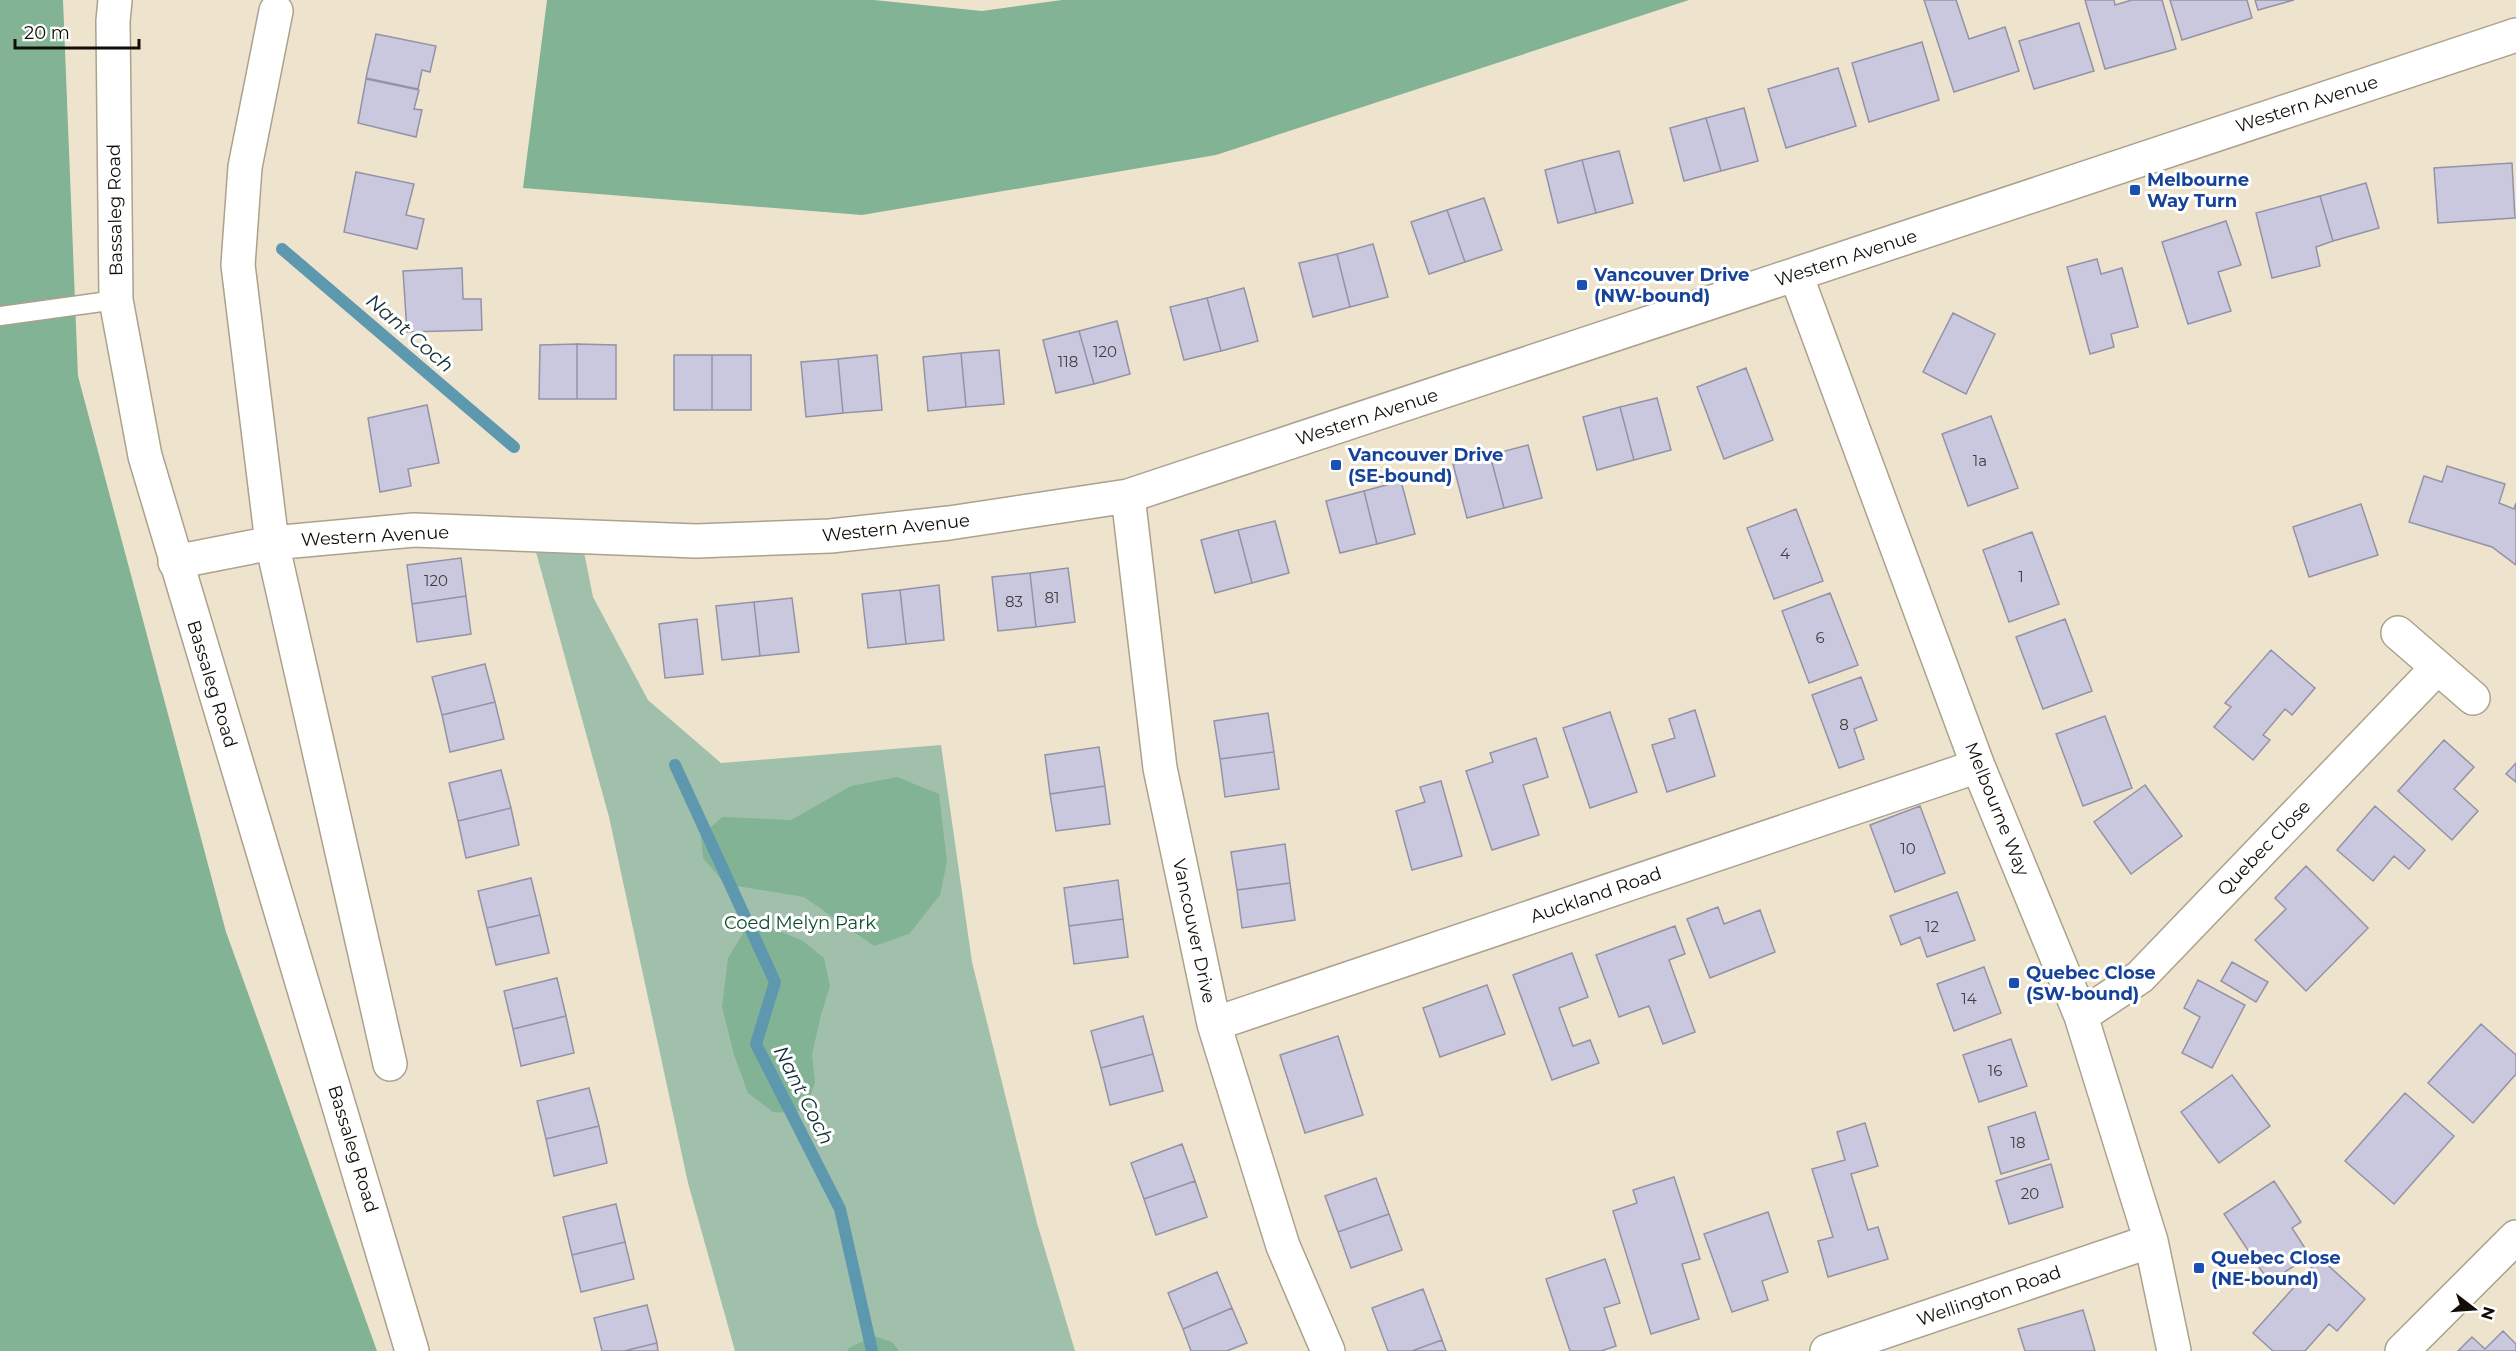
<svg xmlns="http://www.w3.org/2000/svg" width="2516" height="1351" font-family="Montserrat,sans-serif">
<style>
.green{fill:#a1c0ac}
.forest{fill:#81b394}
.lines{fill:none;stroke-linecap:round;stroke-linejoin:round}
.stream{stroke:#5e98af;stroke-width:12}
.building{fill:#cac8de;stroke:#9492a7;stroke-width:1.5}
.service-casing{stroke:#aba18c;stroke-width:21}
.minor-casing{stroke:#aba18c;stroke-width:36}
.tertiary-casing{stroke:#aba18c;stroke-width:36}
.service{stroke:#fff;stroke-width:18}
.minor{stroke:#fff;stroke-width:33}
.tertiary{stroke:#fff;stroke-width:33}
.transit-dot{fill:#1a4fb4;stroke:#fff;stroke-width:2}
.labels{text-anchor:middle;stroke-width:6;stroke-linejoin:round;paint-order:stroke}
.number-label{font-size:15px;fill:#403c3d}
.street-label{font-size:18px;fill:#120e07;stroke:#fff}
.transit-label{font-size:18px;font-weight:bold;fill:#164399;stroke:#fff;text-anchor:start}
.park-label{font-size:18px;fill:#0f4b2d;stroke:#fff}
.water-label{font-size:20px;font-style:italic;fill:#12303a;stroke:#fff}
</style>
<rect width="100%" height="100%" fill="#eee4ce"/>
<path class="green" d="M531 534 581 537 593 597 648 700 721 763 941 745 972 962 1037 1223 1075 1351H735L688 1183 609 817Z"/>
<path class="forest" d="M0 0H63L78 376 226 932 377 1351H0Z
M547 0H874L982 11 1062 0H1689L1216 155 862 215 523 188Z
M897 777 939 794 947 862 940 895 909 934 874 946 804 897 725 884 703 858 701 836 722 817 791 820 851 786Z
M770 927 803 941 824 958 830 986 821 1015 812 1054 815 1082 807 1107 794 1113 773 1112 748 1093 734 1055 722 1007 728 958 745 930Z
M874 1336 892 1342 899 1351H847L849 1348Z"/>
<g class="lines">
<path class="stream" d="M282 249 514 447
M675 765 775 982 756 1044 840 1209 872 1351"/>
</g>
<path class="building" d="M1924 0H1956L1969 39 2005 27 2019 71 1954 92Z
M2085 0H2114L2115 5 2132 0H2162L2176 49 2105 69Z
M2170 0H2247L2252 18 2182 40Z
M2255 0H2294L2258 10Z
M2079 23 2094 71 2034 89 2019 41Z
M376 34 436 46 430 72 422 70 418 89 366 78Z
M1922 42 1939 100 1869 122 1852 63Z
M1838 68 1856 126 1786 148 1768 89Z
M366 79 419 90 414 109 422 110 416 137 358 123Z
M1744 108 1758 161 1721 171 1706 118Z
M1706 118 1721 171 1684 181 1670 128Z
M1619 151 1633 203 1596 213 1582 160Z
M1582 160 1596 213 1558 223 1545 170Z
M2512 163 2515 218 2438 223 2434 168Z
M356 172 414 184 406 215 424 219 417 249 344 232Z
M2366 183 2379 228 2333 241 2320 196Z
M2320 196 2333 241 2316 247 2320 266 2272 278 2256 213Z
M1484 198 1502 250 1465 262 1447 210Z
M1447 210 1465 262 1429 274 1411 222Z
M2226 221 2241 265 2218 272 2231 311 2188 324 2162 242Z
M1373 244 1388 297 1350 307 1337 254Z
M1337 254 1350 307 1313 317 1299 263Z
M2097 259 2101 274 2122 268 2138 327 2111 334 2114 347 2090 354 2067 267Z
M462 268 463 299H481L482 330 407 332 403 271Z
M1244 288 1258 341 1221 351 1207 298Z
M1207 298 1221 351 1184 360 1170 307Z
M1953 313 1995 334 1966 394 1923 372Z
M1117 321 1130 374 1094 384 1079 331Z
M1079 331 1094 384 1056 393 1043 340Z
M577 344V399H539L540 345Z
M577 344 616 345V399H577Z
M999 350 1004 404 966 407 961 353Z
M961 353 966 407 928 411 923 357Z
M674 355H712V410H674Z
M712 355H751V410H712Z
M877 355 882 410 843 413 838 359Z
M838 359 843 413 806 417 801 362Z
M1746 368 1773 440 1724 459 1697 387Z
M1657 398 1671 450 1634 460 1620 407Z
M427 405 439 463 408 469 411 486 380 492 368 418Z
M1620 407 1634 460 1597 470 1583 417Z
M1991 416 2018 488 1968 506 1942 434Z
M1528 445 1542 498 1504 508 1490 455Z
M1490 455 1504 508 1467 518 1453 464Z
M2447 466 2505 484 2499 503 2514 509 2516 503V565L2492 547 2409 522 2424 476 2442 482Z
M1401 481 1415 534 1377 544 1364 491Z
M1364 491 1377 544 1340 553 1326 501Z
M2361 504 2378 555 2309 577 2293 527Z
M1796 509 1823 581 1774 599 1747 528Z
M1275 521 1289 573 1252 583 1238 530Z
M1238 530 1252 583 1215 593 1201 540Z
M2032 532 2059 604 2009 622 1983 550Z
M461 558 466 596 412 604 407 565Z
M1068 568 1075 622 1036 627 1030 573Z
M1030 573 1036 627 998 631 992 577Z
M939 585 944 640 906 644 900 590Z
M900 590 906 644 868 648 862 594Z
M1830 593 1858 665 1809 683 1782 611Z
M466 596 471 634 417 642 412 604Z
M792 598 799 652 760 656 754 602Z
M754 602 760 656 722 660 716 606Z
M697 619 703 674 665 678 659 624Z
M2065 619 2092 691 2043 709 2016 637Z
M2271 650 2315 688 2292 715 2285 709 2263 735 2270 740 2253 760 2214 727 2231 707 2225 703Z
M485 664 495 702 442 715 432 677Z
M1861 677 1877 720 1854 729 1864 759 1839 768 1812 695Z
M495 702 504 739 450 752 442 715Z
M1695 710 1715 776 1667 792 1652 745 1675 738 1669 719Z
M1610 712 1637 792 1590 808 1563 728Z
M1268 713 1274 752 1220 759 1214 721Z
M2105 716 2132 788 2083 806 2056 734Z
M1536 738 1548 777 1523 785 1539 835 1492 850 1466 771 1493 762 1490 753Z
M2444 740 2474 767 2454 789 2478 811 2452 840 2398 791Z
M1099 747 1105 786 1050 794 1045 755Z
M1274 752 1279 789 1225 797 1220 759Z
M2516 763V782L2506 774Z
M501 770 511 808 458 821 449 783Z
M1441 781 1462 856 1412 870 1396 811 1425 802 1420 787Z
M2145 785 2182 836 2131 874 2094 822Z
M1105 786 1110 824 1056 831 1050 794Z
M1920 806 1945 873 1895 892 1870 825Z
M2375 806 2425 850 2409 869 2394 856 2373 881 2337 850Z
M511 808 519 845 466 858 458 821Z
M1285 844 1290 883 1237 890 1231 852Z
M2306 866 2368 928 2306 991 2255 940 2286 909 2275 898Z
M531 878 540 915 487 928 478 891Z
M1118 880 1123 919 1069 926 1064 888Z
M1290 883 1295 920 1242 928 1237 890Z
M1957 892 1975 940 1927 957 1920 937 1901 945 1890 916Z
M1718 907 1724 924 1760 910 1775 952 1710 978 1687 919Z
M540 915 549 953 496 965 487 928Z
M1123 919 1128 957 1074 964 1069 926Z
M1675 926 1685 954 1669 960 1695 1032 1663 1044 1649 1006 1619 1017 1596 955Z
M1572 953 1588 997 1559 1008 1573 1046 1590 1040 1599 1063 1552 1080 1513 975Z
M2232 962 2268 982 2256 1002 2221 981Z
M1984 967 2001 1013 1954 1031 1937 984Z
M557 978 566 1016 513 1029 504 991Z
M2198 980 2245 1005 2212 1068 2182 1053 2200 1017 2184 1008Z
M1487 985 1505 1034 1440 1057 1423 1008Z
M566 1016 574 1053 521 1066 513 1029Z
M1143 1016 1153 1054 1101 1068 1091 1031Z
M2481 1024 2516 1055V1074L2473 1123 2428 1083Z
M1338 1036 1363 1115 1305 1133 1280 1055Z
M2011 1039 2027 1086 1979 1102 1963 1055Z
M1153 1054 1163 1091 1110 1105 1101 1068Z
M2232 1075 2270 1126 2219 1163 2181 1112Z
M589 1088 599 1126 546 1139 537 1101Z
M2405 1093 2454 1136 2394 1204 2345 1161Z
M2035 1112 2049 1159 2001 1174 1988 1127Z
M1865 1123 1878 1166 1851 1174 1868 1230 1878 1227 1888 1259 1828 1277 1818 1241 1833 1237 1812 1169 1845 1160 1837 1132Z
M599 1126 607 1163 554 1176 546 1139Z
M1182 1144 1195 1181 1144 1199 1131 1163Z
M2051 1164 2063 1207 2009 1224 1996 1181Z
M1674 1177 1700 1259 1682 1264 1699 1319 1651 1334 1613 1211 1637 1203 1633 1190Z
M1376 1178 1389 1214 1338 1232 1325 1196Z
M1195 1181 1207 1217 1156 1235 1144 1199Z
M2274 1181 2301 1222 2292 1228 2310 1256 2269 1282 2224 1214Z
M616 1204 625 1242 572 1255 563 1217Z
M1768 1212 1788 1272 1762 1281 1768 1300 1732 1312 1704 1234Z
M1389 1214 1402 1250 1351 1268 1338 1232Z
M625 1242 634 1279 581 1292 572 1255Z
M2320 1258 2365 1299 2337 1331 2329 1324 2305 1351H2273L2253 1333Z
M1605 1259 1620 1303 1604 1308 1616 1346 1601 1351H1570L1546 1279Z
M1217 1272 1232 1308 1183 1329 1168 1293Z
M1423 1289 1442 1340 1412 1351H1388L1372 1308Z
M647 1305 657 1343 624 1351H602L594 1318Z
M1232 1308 1247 1343 1227 1351H1191L1183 1329Z
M2083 1310 2095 1351H2025L2018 1329Z
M2503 1331 2516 1344V1351H2458L2472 1337 2485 1349Z
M1442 1340 1446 1351H1412Z
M657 1343 658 1351H624Z"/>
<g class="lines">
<defs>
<path id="service" d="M0 316 116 300"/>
<path id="minor" d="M276 11 245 167 238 265 272 543 390 1064
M1796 275 1978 766 2081 1016 2151 1241 2174 1351
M1128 496 1160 768 1214 1024 1283 1246 1328 1351
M175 562 272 543 414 530 696 541 830 536 949 523 1128 496 2516 35
M2398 633 2473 698
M2081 1016 2140 977 2437 668
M1214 1024 1978 766
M1827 1351 2151 1241
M2402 1351 2516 1237"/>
<path id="tertiary" d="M115 0 113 21 116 300 145 456 412 1351"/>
</defs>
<use href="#service" class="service-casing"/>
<use href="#minor" class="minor-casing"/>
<use href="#tertiary" class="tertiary-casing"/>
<use href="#service" class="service"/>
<use href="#minor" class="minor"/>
<use href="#tertiary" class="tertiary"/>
</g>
<g class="transit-dot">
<rect x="2129" y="184" width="12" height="12" rx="3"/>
<rect x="1576" y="279" width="12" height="12" rx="3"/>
<rect x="1330" y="459" width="12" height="12" rx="3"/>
<rect x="2008" y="977" width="12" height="12" rx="3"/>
<rect x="2193" y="1262" width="12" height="12" rx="3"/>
</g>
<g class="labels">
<g class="number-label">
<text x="1105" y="357">120</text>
<text x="1068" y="367">118</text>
<text x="1980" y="466">1a</text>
<text x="1785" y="559">4</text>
<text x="2021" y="582">1</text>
<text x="436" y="586">120</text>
<text x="1052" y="603">81</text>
<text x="1014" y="607">83</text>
<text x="1820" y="643">6</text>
<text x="1844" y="730">8</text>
<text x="1908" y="854">10</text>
<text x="1932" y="932">12</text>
<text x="1969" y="1004">14</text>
<text x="1995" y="1076">16</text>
<text x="2018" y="1148">18</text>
<text x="2030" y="1199">20</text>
</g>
<g class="street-label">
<text transform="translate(2307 104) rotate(-18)" y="6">Western Avenue</text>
<text transform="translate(115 210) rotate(-91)" y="6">Bassaleg Road</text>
<text transform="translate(1846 258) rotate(-18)" y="6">Western Avenue</text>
<text transform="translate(1367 417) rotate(-18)" y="6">Western Avenue</text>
<text transform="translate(896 528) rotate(-6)" y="6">Western Avenue</text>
<text transform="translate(375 536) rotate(-3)" y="6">Western Avenue</text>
<text transform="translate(212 684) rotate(73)" y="6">Bassaleg Road</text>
<text transform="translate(1997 809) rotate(68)" y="6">Melbourne Way</text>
<text transform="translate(2264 848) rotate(-46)" y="6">Quebec Close</text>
<text transform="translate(1596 895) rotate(-19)" y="6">Auckland Road</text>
<text transform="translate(1194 931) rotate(78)" y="6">Vancouver Drive</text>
<text transform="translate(353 1149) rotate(73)" y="6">Bassaleg Road</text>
<text transform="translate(1989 1296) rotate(-19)" y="6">Wellington Road</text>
</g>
<g class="transit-label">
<text x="2147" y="186">Melbourne<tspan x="2147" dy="21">Way Turn</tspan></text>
<text x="1594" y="281">Vancouver Drive<tspan x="1594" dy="21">(NW-bound)</tspan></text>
<text x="1348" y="461">Vancouver Drive<tspan x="1348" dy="21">(SE-bound)</tspan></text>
<text x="2026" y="979">Quebec Close<tspan x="2026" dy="21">(SW-bound)</tspan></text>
<text x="2211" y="1264">Quebec Close<tspan x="2211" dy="21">(NE-bound)</tspan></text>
</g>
<g class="park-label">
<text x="800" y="929">Coed Melyn Park</text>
</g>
<g class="water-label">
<text transform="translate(410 333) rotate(41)" y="7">Nant Coch</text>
<text transform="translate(804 1095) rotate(63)" y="7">Nant Coch</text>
</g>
</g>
<g transform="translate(2474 1309) rotate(107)" stroke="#ffffff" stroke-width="4.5" paint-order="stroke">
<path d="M0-4.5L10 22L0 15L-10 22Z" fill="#120e07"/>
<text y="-9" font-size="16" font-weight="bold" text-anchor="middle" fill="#120e07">N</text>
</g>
<path d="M15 39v9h124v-9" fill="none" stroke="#120e07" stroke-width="3"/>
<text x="24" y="39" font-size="18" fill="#120e07" stroke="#ffffff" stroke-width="4.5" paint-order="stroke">20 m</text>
</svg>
